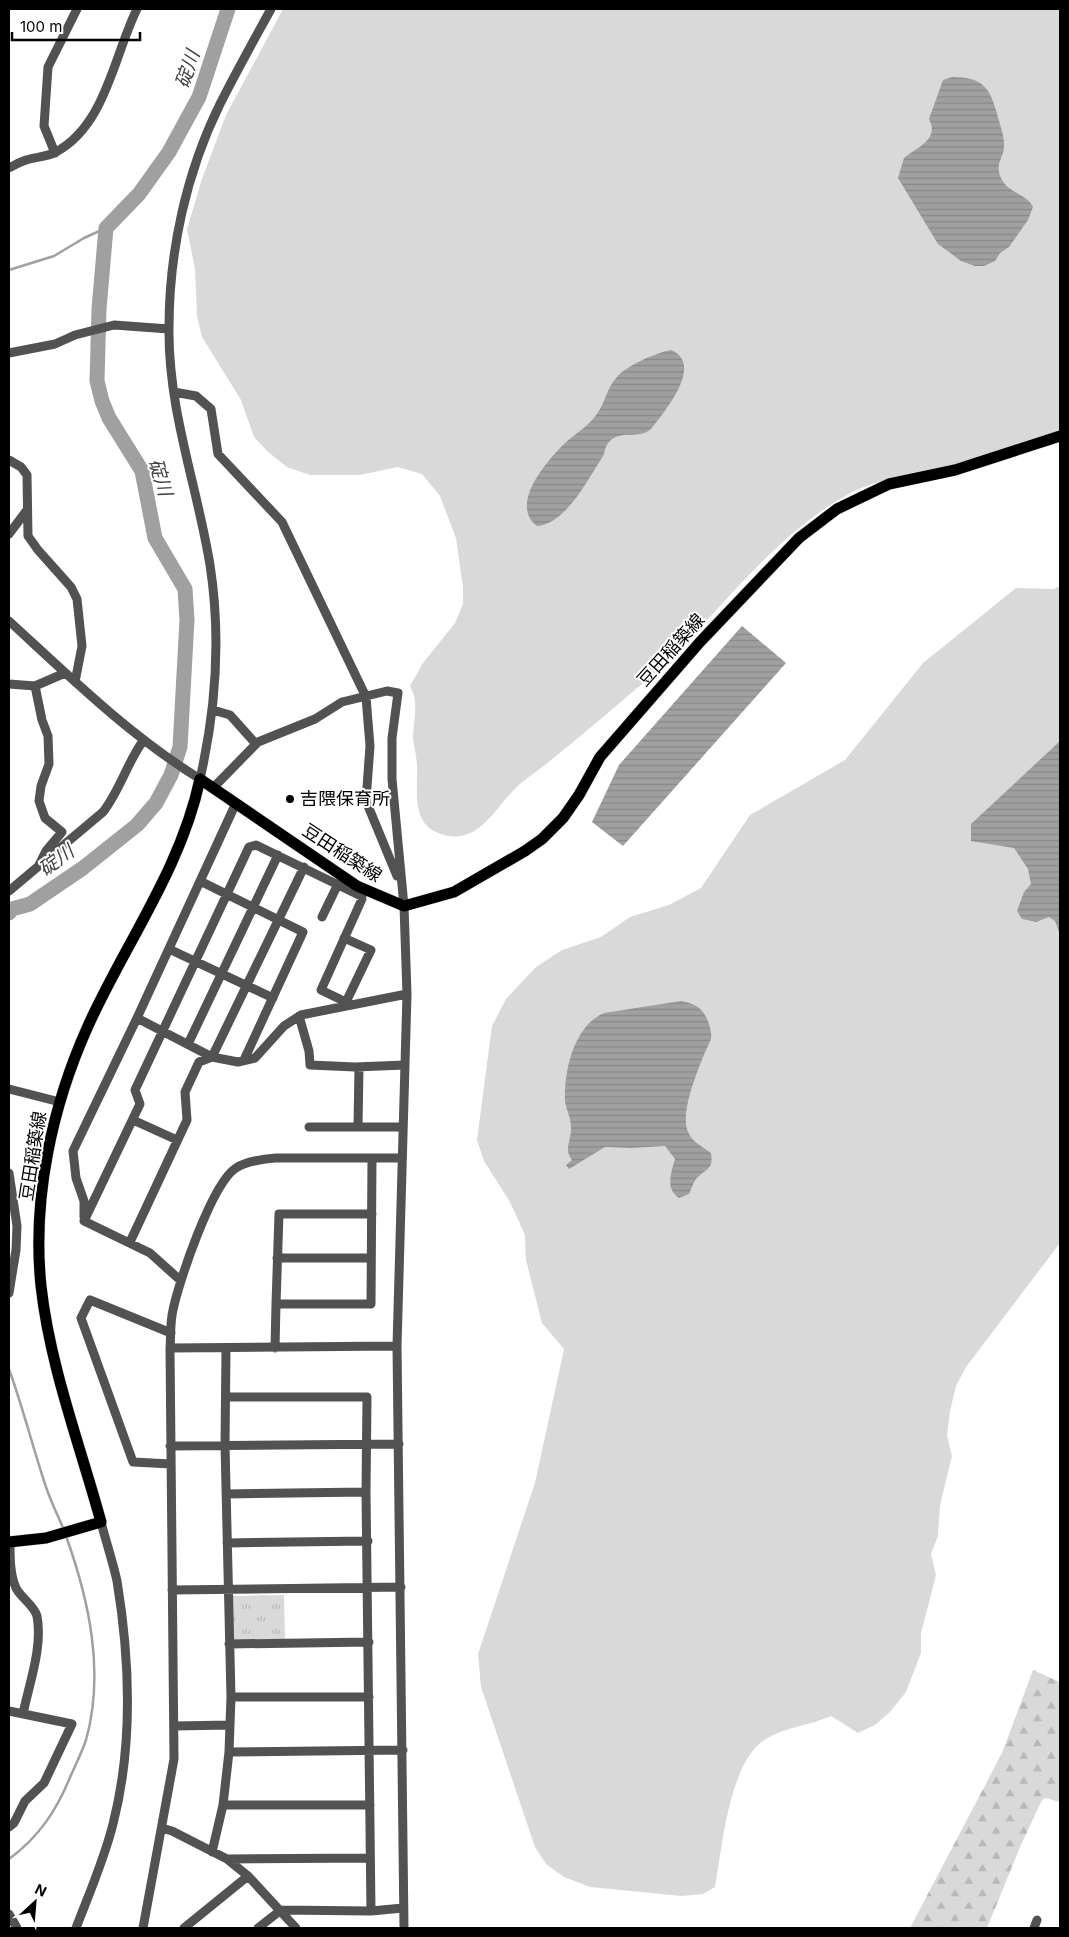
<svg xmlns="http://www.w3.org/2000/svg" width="1069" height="1937" font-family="Inter,'Noto Sans JP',sans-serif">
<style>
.green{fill:#d9d9d9}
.forest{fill:url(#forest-firs)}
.park{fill:url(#park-tufts)}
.water{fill:url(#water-rules)}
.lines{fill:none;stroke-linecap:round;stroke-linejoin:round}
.stream{stroke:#a0a0a0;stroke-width:2.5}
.river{stroke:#a0a0a0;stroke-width:15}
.major-casing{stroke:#dbdbdb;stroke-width:12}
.minor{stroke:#525252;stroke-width:9}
.major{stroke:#000;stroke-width:11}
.poi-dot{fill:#000;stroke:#fff;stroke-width:2}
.labels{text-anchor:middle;stroke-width:4;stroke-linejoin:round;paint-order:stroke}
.street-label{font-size:18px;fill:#000;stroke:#fff}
.poi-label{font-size:18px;fill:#000;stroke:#fff;text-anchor:start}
.water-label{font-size:19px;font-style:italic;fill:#414141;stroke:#fff}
</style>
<defs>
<pattern id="forest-firs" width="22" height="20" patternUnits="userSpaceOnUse" patternTransform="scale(1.25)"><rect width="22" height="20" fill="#d9d9d9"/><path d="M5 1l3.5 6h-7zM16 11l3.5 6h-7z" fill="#b8b8b8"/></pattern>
<pattern id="park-tufts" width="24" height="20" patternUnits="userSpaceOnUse" patternTransform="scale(1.25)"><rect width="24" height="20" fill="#d9d9d9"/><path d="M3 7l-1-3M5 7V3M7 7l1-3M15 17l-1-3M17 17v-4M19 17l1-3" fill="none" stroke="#b8b8b8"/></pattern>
<pattern id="water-rules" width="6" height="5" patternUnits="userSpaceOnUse" patternTransform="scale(1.25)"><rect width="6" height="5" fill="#a0a0a0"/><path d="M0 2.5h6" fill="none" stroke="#888"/></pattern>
</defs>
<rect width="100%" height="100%" fill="#fff"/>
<path class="green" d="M283 9H1060V432C1024 444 987 460 950 468 915 476 879 477 847 495 777 534 727 602 671 658 656 673 638 687 622 701 590 728 559 755 525 780 496 801 482 850 438 833 411 822 418 790 417 767 417 756 413 745 413 735 414 717 419 702 410 686L423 663 455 623 463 604V587L456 538 440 496 422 474 398 467 360 475H310L287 467 267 451 254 437 241 400 202 337 197 316 195 269 187 229 202 179 226 115Z
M1060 586V1243L966 1367 956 1386 950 1411 947 1435 952 1456 940 1505 938 1536 931 1554 936 1575 921 1633V1653L906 1692 890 1712 875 1725 858 1733 831 1716C809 1726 783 1727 763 1741 729 1765 722 1848 715 1887L703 1894 682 1896 590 1887 564 1877 546 1864 535 1847 481 1687 478 1654 535 1483 564 1349 542 1323 526 1260 525 1235 510 1202 484 1161 477 1140 492 1026 506 999 536 967 562 950 601 937 630 917 669 905 701 888 750 815 845 760 923 663 1016 588 1053 589Z"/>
<path class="forest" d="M1033 1670 1060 1682V1802L1046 1798 1042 1800 1020 1847 987 1928H910L1002 1753Z"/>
<path class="park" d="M284 1595 285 1640 233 1641V1596Z"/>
<path class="water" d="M952 77C984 77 990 88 998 117 1000 125 1004 135 1004 144 1005 158 993 163 1002 180 1009 193 1027 194 1033 207L1028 220 1009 247 1000 253 995 261 984 266H975L961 261 938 244 898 178 904 158C916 148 940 140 929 119L943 80Z
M671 350C705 364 664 412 651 429 639 440 620 429 609 442 605 446 605 452 603 456 588 479 566 524 537 526 509 505 546 462 563 445 573 435 589 426 597 414 605 403 607 387 617 377 627 365 656 353 671 350Z
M742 626 786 663 623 846 592 822 619 765Z
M1060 741V935L1055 921 1049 917 1036 922 1022 919 1017 911 1024 892 1031 884 1028 869 1014 848 971 841V824Z
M681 1001C697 1004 704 1009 709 1024 710 1029 712 1034 711 1039 709 1045 705 1051 703 1057 696 1075 680 1114 688 1132 692 1142 703 1147 711 1153 714 1170 705 1169 696 1179 693 1183 691 1190 689 1194L679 1198C665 1189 671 1173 675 1159L665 1146 631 1148 605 1147 569 1169 566 1165 572 1160C563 1149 572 1139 571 1127 571 1117 566 1110 565 1101 564 1070 574 1026 604 1013Z"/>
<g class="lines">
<path class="stream" d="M9 270 54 256 84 238 106 228
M9 1369C23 1408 33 1448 46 1487 51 1502 58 1516 64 1530
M9 1859C39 1837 57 1810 71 1775 76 1764 82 1752 86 1740 105 1672 89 1600 66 1536"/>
<path class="river" d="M9 913 12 909 30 904 83 868 137 825 156 803 171 775 180 747 187 620 185 589 155 538 142 471 109 418 102 401 97 381 99 309 106 228 139 194 169 152 199 97 228 9"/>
<defs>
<path id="major" d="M9 1542 46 1538 101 1522C80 1445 50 1367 41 1286 32 1198 52 1106 88 1026 125 944 181 869 200 779L357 886 404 906 454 892 525 851 542 839 563 818 579 795 600 757 700 642 799 538 837 509 889 484 955 470 1060 436"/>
</defs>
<use href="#major" class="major-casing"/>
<path class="minor" d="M55 153 44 126 48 67 77 9
M9 168C14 165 20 162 26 160 35 157 47 157 56 152 106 125 114 55 137 9
M9 353 55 344 75 335 114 325 169 329
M174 392 196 396 211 409 218 454 282 522 366 697 370 746 366 801 397 876
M9 460 21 467 27 475 28 536 38 550 71 587 77 599 82 646 75 682
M9 534 27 510
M9 621C70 677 129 735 200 779 216 709 221 636 210 565 197 485 168 410 169 328 169 252 186 173 220 104 236 72 254 40 271 9
M9 684 35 686 65 673
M35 686 42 720 48 736 49 764 41 786 39 801 45 818 62 832 46 851 39 865
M213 710 230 715 256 744
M213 788 258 742 315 719 342 702 387 691 398 693 392 738V779L404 906 407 994 397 1346 404 1928
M200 881 303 932 244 1060
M9 891 103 812C120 790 127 763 143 741
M322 917 338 884
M344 938 371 950 346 1002
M169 949 273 998
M352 1005 321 990 362 899 361 896
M299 1016 309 1051 310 1065 355 1067 405 1065
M137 1018 212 1057 238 1062 255 1058 284 1026 301 1015 407 994
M188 1044 278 855
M9 1089 60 1102
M133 1120 177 1140
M358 1126 359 1067
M309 1127H403
M9 1173 17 1226 16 1250 9 1293
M372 1214H279L276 1304H371L372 1158
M84 1217V1201L76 1178 73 1151 137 1018 236 803
M84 1221 140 1104 135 1090 249 847 256 845 361 896 366 890
M84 1221 150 1253 180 1280
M130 1242 187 1120 185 1092 199 1062 212 1057 304 867
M277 1258H371
M170 1348 397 1346
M275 1348 276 1304
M226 1397H367L366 1492 371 1911
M170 1446 399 1444
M171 1464 133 1462 81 1318 90 1300 171 1333
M226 1494 366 1492
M10 1543C10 1557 10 1575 16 1588 21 1598 34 1605 37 1616 43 1647 29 1684 23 1714
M227 1543 368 1541
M172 1590 401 1587
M229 1644 369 1642
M231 1697H369
M9 1711 72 1724 44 1783 25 1801 14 1823 9 1827
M175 1726 230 1725
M229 1752 403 1750
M223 1805H370
M162 1828 172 1831 227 1859 248 1876 296 1928
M212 1852 223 1805 229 1752 231 1697 225 1445 226 1349
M227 1859 370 1858
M9 1914 17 1928
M76 1928C89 1894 104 1860 113 1824 133 1746 130 1660 117 1581 113 1562 106 1542 101 1522
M143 1928 174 1759 170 1348C171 1336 170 1322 173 1310 179 1281 212 1183 236 1168 247 1161 263 1159 276 1158H402
M184 1928 248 1876
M258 1928 281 1910 371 1911 403 1908
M1034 1928 1037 1920"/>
<use href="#major" class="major"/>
</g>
<circle class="poi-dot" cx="290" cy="799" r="5"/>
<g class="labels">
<g class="street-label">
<text transform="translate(671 650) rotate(-48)" y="6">豆田稲築線</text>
<text transform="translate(342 853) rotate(33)" y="6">豆田稲築線</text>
<text transform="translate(33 1156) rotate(-81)" y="6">豆田稲築線</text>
</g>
<g class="poi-label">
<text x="300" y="805">吉隈保育所</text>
</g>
<g class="water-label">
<text transform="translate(187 69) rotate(-71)" y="7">碇川</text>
<text transform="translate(161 477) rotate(73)" y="7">碇川</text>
<text transform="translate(56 860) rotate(-36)" y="7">碇川</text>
</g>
</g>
<rect width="1069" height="1937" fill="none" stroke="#000000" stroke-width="20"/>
<g transform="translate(35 1902) rotate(26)" stroke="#ffffff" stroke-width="4" paint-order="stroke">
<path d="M0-4L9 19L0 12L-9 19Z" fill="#000000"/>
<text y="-8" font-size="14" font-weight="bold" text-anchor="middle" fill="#000000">N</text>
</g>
<path d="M12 32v8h128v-8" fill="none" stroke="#000000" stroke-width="2.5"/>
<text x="20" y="32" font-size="15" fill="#000000" stroke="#ffffff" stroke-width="4" paint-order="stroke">100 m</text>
</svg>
